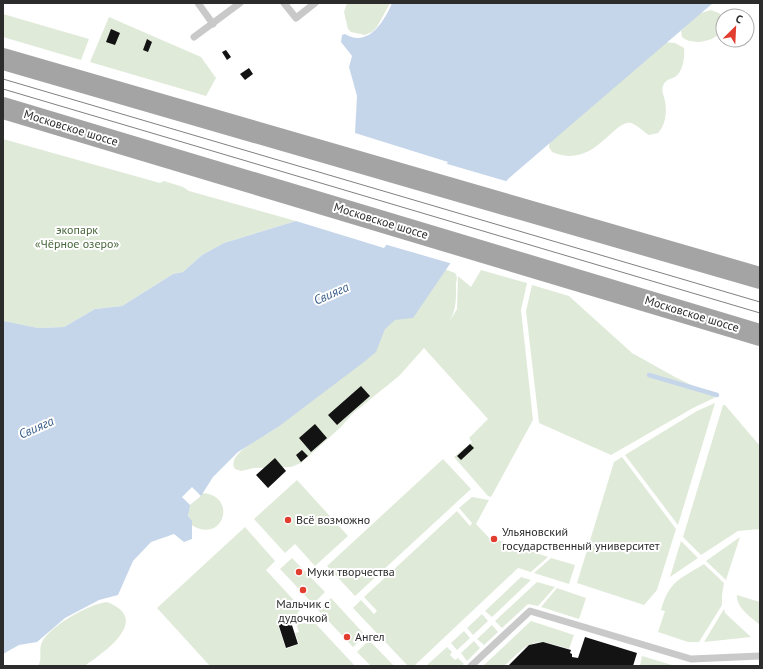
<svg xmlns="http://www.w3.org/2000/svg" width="763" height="669" font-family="'PT Sans',sans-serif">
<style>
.green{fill:#e0ead9}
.water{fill:#c5d6ea}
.pier{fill:#fff}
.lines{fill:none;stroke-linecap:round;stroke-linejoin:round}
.stream{stroke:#c5d6ea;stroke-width:4.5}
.building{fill:#131313}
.service{stroke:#c9c9c9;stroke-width:7}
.primary{stroke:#a4a4a4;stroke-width:22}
.tram{stroke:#818181;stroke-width:1}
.poi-dot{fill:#e13e30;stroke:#fff;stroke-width:1.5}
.labels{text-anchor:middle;stroke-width:4;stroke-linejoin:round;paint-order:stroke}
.street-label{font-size:12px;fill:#2c2c2c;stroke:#fff}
.park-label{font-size:12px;fill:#48663b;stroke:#fff}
.poi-label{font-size:12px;fill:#2c2c2c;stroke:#fff;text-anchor:start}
.water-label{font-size:13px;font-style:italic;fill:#3c618c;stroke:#fff}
</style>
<rect width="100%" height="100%" fill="#fff"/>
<path class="green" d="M347 3H390L377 27 372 32 365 35 351 32 348 29 344 12Z
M711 10 719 13 723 17C723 21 724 26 722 30 716 42 692 46 682 37L681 31 698 14Z
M3 14 89 39 81 60 3 37Z
M109 17 201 57 216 78 206 96 90 62Z
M663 42 675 43 684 48C685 57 683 72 675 77 670 79 665 80 663 86 661 90 664 96 665 101 667 112 666 124 658 133L649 135C644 132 636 124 631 123 612 120 595 170 552 152L549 147 550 137Z
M3 139 160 183 164 181 183 187 189 191 296 221 224 243 202 255 183 272 173 274 122 306 95 309 64 327 38 328 5 322 3 321Z
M447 270 455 273C459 278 455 282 456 288 456 302 456 310 449 322L457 309 458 276 471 287 481 270 527 283 521 310 533 420 491 497 488 496 454 457 472 442 469 438 488 419 424 348 399 376 352 414 341 427 301 463 291 467 254 468 241 471 235 469C224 453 270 434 279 426 335 377 386 323 439 271Z
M532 285 569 296 632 353 675 377 716 397 693 408 611 455 539 423 526 311Z
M715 403 678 525 625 455 697 411Z
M723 405H725L760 446V529L738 531 701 555 683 537Z
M622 457 676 529 657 590 644 605 577 583 614 462Z
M443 459 471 489 355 596 327 566Z
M297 480 348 536 315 566 295 544 285 553 254 519Z
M201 493C239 494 224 547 190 524L187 507Z
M472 497 489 500 476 524 492 541 495 539 548 557 531 572 518 568 414 666H408L353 608 361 600 374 614 377 611 364 597 457 511 470 526 472 523 459 508Z
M245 527 275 561 266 570 301 608 293 620 290 618 277 622 286 649 299 644 295 633 299 632 296 624 314 622 355 666H210L157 608Z
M740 537 726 580 706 561Z
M681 541 698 558 670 577Z
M292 558 325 592 313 604 280 569Z
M551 558 575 565 569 584 534 573Z
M704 564 724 583 722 595V605L699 642H688L658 632 665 611 661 610C669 581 680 579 704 564Z
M521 577 531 580 492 617 485 611Z
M537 582 555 587 538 606 528 604 502 628 495 621Z
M557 588 586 598 579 619 541 607Z
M737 595 760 602V625C751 617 736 608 737 595Z
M331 598 365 635 353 647 318 610Z
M107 602C152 619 105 652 84 666 81 667 44 666 38 666 43 659 38 650 42 642 50 626 89 604 107 602Z
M724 609 725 613 751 637 704 642Z
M482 614 488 621 473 635 467 628Z
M531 621 574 635 569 649C532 637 532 640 504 666H483Z
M492 625 498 632 484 645 477 639Z
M464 631 470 638 457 650 451 643Z
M369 640 394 666H371L357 652Z
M474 641 480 648 467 661 461 653Z
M447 647 452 652 450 655 455 660 458 658 464 664 461 666H426Z
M642 656 672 665 671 666H640Z"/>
<path class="water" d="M392 3H713L508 179 413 318 395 320 385 329 376 352 364 362 278 427 238 452 213 477 201 496 190 505 188 516 192 521V539L184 542 174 534 151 542 133 561 118 595 99 600 65 618 37 642 19 645 3 654V321L38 328 64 327 95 309 122 306 173 274 183 272 202 255 224 243 296 221 384 248 448 162 355 133 357 96 349 67 352 56 341 42 342 35 345 34C368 48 384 22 392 3Z"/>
<path class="pier" d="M444 163 509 182 453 264 384 244Z
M192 487 201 496 190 505 182 497Z"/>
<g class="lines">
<path class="stream" d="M649 375 717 395"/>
</g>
<path class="building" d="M111 29 120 33 115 45 106 42Z
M147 39 152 42 148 52 143 50Z
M226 50 231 57 227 60 222 52Z
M249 68 253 74 245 80 240 74Z
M361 386 370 396 337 425 328 415Z
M315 424 327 438 311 452 299 438Z
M470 444 474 448 461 460 457 456Z
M302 450 308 456 301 462 296 455Z
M275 458 286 471 268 488 256 475Z
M290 619 298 644 286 648 278 623Z
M585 637 637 653 633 666H508L529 645 543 642 571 650 570 653 572 654V657L578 658Z"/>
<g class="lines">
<path class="service" d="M198 3 213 24
M284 3 296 18 315 3
M194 37 240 3
M471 666 530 611 691 659 760 656"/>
<path class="primary" d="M3 59 760 278
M3 108 760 335"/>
<path class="tram" d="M3 79 760 302
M3 89 760 313"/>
</g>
<g class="poi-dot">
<circle cx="288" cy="520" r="4"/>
<circle cx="494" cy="539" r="4"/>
<circle cx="299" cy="572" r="4"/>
<circle cx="303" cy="590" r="4"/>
<circle cx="347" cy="637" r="4"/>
</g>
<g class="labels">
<g class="street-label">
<text transform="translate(71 128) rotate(17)" y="4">Московское шоссе</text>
<text transform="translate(381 221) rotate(17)" y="4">Московское шоссе</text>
<text transform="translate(692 314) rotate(17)" y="4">Московское шоссе</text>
</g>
<g class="park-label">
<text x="77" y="234">экопарк<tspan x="77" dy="14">«Чёрное озеро»</tspan></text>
</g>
<g class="poi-label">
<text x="296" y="524">Всё возможно</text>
<text x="502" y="536">Ульяновский<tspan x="502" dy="14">государственный университет</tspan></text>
<text x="307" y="576">Муки творчества</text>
<text x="303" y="608" text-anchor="middle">Мальчик с<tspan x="303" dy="14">дудочкой</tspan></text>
<text x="355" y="641">Ангел</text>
</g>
<g class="water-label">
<text transform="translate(331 293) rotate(-24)" y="5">Свияга</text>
<text transform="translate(36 427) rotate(-24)" y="5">Свияга</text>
</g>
</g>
<rect width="763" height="669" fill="none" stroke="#2c2c2c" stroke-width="8"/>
<g transform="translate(735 28) rotate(24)"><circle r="19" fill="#ffffff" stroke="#ababab"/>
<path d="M0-3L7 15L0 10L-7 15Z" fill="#e13e30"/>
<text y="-6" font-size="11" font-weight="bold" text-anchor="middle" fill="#2c2c2c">С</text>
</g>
</svg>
